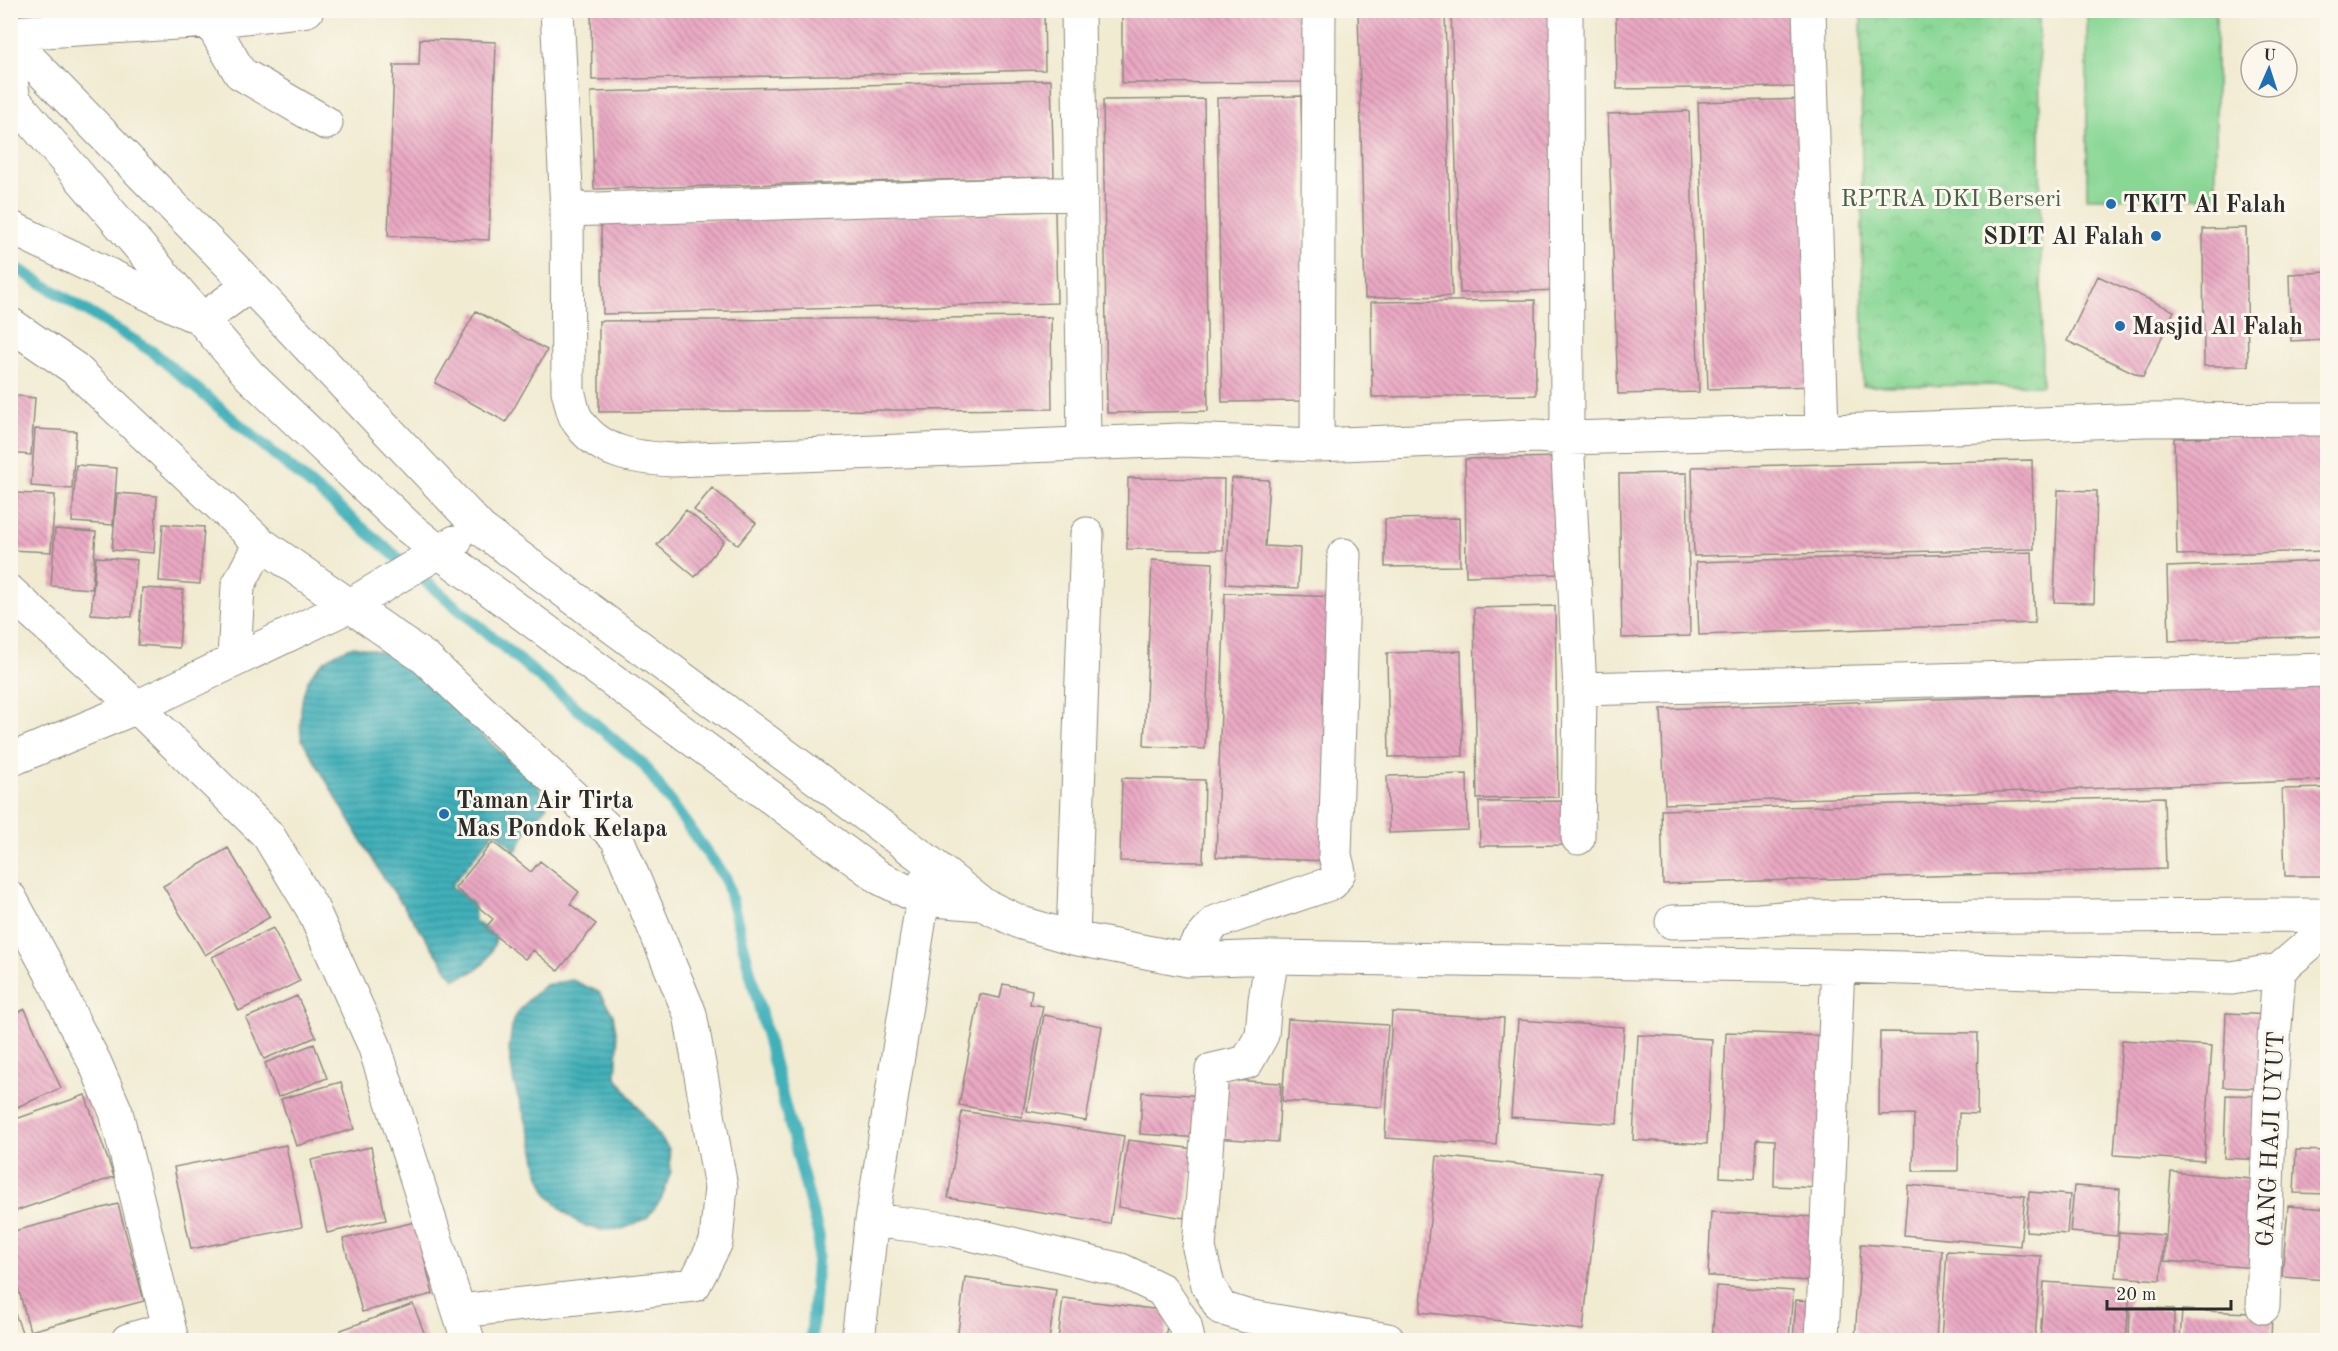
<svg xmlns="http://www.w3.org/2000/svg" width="2338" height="1351" font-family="'Old Standard TT',serif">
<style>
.green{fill:#89d795;stroke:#5a8160;stroke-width:1.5}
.park{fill:url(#park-crowns);stroke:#5a8160;stroke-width:1.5}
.water{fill:url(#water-rules);stroke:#366e72;stroke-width:1.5}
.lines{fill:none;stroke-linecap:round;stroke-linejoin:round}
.stream{stroke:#40b0b9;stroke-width:12}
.building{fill:url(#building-back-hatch)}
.minor-casing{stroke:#8e8b7e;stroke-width:35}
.minor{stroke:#fff;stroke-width:33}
.poi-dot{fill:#1f6fb2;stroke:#fbf7ec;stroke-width:2}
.labels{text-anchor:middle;stroke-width:6;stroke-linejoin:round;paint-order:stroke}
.park-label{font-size:24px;fill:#475f4b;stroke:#fbf7ec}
.poi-label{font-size:24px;font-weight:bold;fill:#2b2b2b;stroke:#fbf7ec;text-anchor:start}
.street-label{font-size:24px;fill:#2b2b2b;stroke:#fbf7ec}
</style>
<defs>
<pattern id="park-crowns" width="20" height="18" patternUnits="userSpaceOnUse" patternTransform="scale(1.5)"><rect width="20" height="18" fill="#89d795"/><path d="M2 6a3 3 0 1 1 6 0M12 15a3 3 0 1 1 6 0" fill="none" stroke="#76b981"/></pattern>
<pattern id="water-rules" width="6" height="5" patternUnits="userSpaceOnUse" patternTransform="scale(1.5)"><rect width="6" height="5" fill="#40b0b9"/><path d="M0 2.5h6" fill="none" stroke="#368f97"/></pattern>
<pattern id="building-back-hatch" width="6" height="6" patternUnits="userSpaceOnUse" patternTransform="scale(1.5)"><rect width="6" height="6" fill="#eaa8c3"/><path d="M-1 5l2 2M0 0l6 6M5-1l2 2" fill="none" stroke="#be899f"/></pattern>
</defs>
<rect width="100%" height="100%" fill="#fbf7ec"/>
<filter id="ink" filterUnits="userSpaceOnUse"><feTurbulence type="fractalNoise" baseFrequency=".0167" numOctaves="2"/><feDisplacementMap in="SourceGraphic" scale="12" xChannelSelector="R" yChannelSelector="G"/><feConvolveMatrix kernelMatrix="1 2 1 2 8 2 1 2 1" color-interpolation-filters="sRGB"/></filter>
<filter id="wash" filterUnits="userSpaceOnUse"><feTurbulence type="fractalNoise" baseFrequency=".008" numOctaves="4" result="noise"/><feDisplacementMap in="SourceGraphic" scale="24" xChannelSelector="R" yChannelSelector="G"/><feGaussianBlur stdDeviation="1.35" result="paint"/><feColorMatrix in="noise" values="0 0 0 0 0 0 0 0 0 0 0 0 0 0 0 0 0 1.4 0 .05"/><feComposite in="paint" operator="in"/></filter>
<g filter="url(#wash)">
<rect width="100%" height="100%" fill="#f1ebd2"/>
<path class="green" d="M2087 12H2216V198H2087Z"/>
<path class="park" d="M1861 11H2039L2042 385 1863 386Z"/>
<path class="water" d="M354 646 400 656 515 766 526 765 537 782 547 807 532 822 516 851 495 831 451 886 474 904 475 921 497 937C486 965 483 970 454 979L380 872 301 738C298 690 306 662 354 646Z
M572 980 599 992 613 1014 618 1043 616 1077 669 1149 671 1171 662 1198 647 1218 623 1229 599 1230 580 1224 563 1211 548 1195 538 1171 532 1139 514 1084 509 1050 513 1019 527 1001 545 985Z"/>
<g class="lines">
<path class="stream" d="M10 264 153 352 643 764 726 879 819 1237 811 1340"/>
</g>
<g id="blocks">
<path class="building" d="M591 10H1044L1045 70 592 80Z
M1122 10H1312V82L1122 83Z
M1358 10H1445L1452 296 1365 298Z
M1451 10H1555L1565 290 1460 293Z
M1616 10H1794L1795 87 1617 89Z
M420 39 496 42 489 240 388 236 394 65H419Z
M1051 80 1054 177 594 189 591 92Z
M1301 96 1307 401 1222 402 1217 98Z
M1204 99 1208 411 1107 413 1103 100Z
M1806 99 1816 386 1708 389 1698 102Z
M1689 111 1699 392 1618 394 1608 114Z
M1055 211 1057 303 603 314 601 223Z
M2246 228 2248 366H2204L2203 229Z
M2328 272V339L2291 341 2289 274Z
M2098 276 2174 311 2143 377 2067 341Z
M1535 300 1536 395 1372 397 1371 302Z
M476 311 547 350 506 422 435 383Z
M1051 317 1052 409 599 412V321Z
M10 395 35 398 31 455 10 453Z
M35 429 76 431 72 489 31 486Z
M2328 434V551L2177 555 2174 438Z
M1559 457 1561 574 1466 576 1465 459Z
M2032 460 2034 549 1694 556 1692 467Z
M76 465 117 468 113 525 72 522Z
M1687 473 1690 636 1622 638 1619 474Z
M1128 478 1224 479 1223 550 1127 549Z
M1232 478 1269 480 1265 546 1300 548 1298 588 1226 584Z
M712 488 756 523 738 545 694 510Z
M2058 490 2097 491 2094 603 2054 602Z
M15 493 55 495 51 552 10 550Z
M117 493 157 496 154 553 112 550Z
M686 510 724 541 695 577 657 545Z
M1459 518 1460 566 1385 567V519Z
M163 524 204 527 200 584 159 581Z
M55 529 96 532 92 589 51 586Z
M2032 552 2035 623 1699 635 1696 562Z
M96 557 137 560 132 617 91 614Z
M1152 560 1213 563 1205 749 1144 746Z
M2322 561H2328V636L2169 641 2167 567Z
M142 588 183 590 179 648 138 645Z
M1225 593 1341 597 1331 861 1216 857Z
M1555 606 1558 797 1477 799 1474 608Z
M1461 651 1463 756 1389 757 1387 653Z
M2328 685V780L1665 804 1661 709Z
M1467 774 1468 830 1389 833 1387 776Z
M1122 778 1205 780 1203 862 1120 861Z
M2328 788V876H2285L2282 789Z
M2164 797 2166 869 1663 884 1661 810Z
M1571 801 1572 845 1480 846 1479 802Z
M493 842 531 872 540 861 579 892 570 904 596 924 558 971 533 950 525 959 485 928 493 919 455 888Z
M228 848 270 917 205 955 163 886Z
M273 928 300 981 239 1011 212 957Z
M1003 984 1032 990 1030 1004 1043 1006 1022 1117 959 1105 980 994 1000 998Z
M297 996 316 1037 264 1059 246 1018Z
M25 1009 61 1088 10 1110V1016Z
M1392 1012 1504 1018 1496 1145 1385 1138Z
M2226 1013 2273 1015 2270 1089 2223 1087Z
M1044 1015 1102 1026 1086 1121 1027 1111Z
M1288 1019 1388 1025 1382 1107 1282 1101Z
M1518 1020 1624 1027 1617 1124 1511 1117Z
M1726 1032 1831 1036 1818 1188 1774 1186 1775 1140 1757 1139 1755 1179 1720 1177Z
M1880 1032 1978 1033 1977 1114 1959 1113 1958 1171H1913L1914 1114 1879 1115Z
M1638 1035 1712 1039 1707 1144 1633 1140Z
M2122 1040 2212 1046 2204 1161 2114 1155Z
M314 1044 327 1078 278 1097 265 1063Z
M1216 1079 1281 1083 1278 1142 1213 1138Z
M341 1082 354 1129 296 1146 281 1099Z
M1142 1092 1205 1096 1202 1138 1140 1134Z
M85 1095 114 1177 10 1213V1121Z
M2226 1095 2268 1096 2265 1160 2224 1158Z
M962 1111 1124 1136 1110 1224 948 1198Z
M1128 1140 1194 1149 1184 1218 1118 1207Z
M286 1145 302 1227 191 1249 174 1167Z
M371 1147 386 1220 327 1233 311 1160Z
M2296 1150 2328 1151V1194L2294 1193Z
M1437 1156 1600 1173 1583 1330 1420 1312Z
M2171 1172 2264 1180 2257 1268 2164 1261Z
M1908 1185 2025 1196 2020 1246 1904 1235Z
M2074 1186 2120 1189 2117 1236 2070 1232Z
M2029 1192 2070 1195 2067 1234 2026 1231Z
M118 1204 144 1301 30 1331 10 1258V1232Z
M2288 1206 2328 1209V1280L2282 1277Z
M1711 1212 1816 1217 1812 1281 1708 1276Z
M415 1222 433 1294 362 1312 343 1239Z
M2119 1232 2164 1235 2161 1280 2116 1277Z
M1861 1244 1942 1250 1936 1340H1855Z
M1947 1251 2041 1256 2035 1340H1941Z
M965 1277 1056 1290 1049 1340H957Z
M2044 1282 2130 1288 2126 1340H2040Z
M1716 1286 1793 1291 1789 1340H1712Z
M1063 1298 1169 1311 1165 1340H1058Z
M1796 1300 1822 1302 1820 1340H1793Z
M11 1303 22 1332 11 1337Z
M413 1304 427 1340H344L341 1330Z
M2130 1307 2174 1309V1340H2129Z
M2182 1310 2272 1314 2271 1340H2180Z"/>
</g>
</g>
<g filter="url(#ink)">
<use href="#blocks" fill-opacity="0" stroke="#8e8b7e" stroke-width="1.5"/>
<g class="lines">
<defs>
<path id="minor" d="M557 10 567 210 568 391C571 400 572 411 576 418 597 454 637 458 673 460L1180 440 1317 445 1535 436 1567 438 1902 429 2145 420 2328 419
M1078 10 1084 444
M1566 10 1567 438 1580 689 1578 838
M1809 10 1822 430
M210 21 240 73 326 123
M10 33 210 21 307 10
M10 39 250 285 481 529 929 862 982 904 1022 923 1073 938 1188 960 1272 957 1838 966 2232 978 2279 970 2328 928
M10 74 14 100 250 376 407 526 438 551 880 878 922 899 982 904
M567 210 1081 193
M10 227 190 314
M202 320 250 285
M10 324 74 368 260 543 425 658 617 838 690 1014 721 1187 716 1242 694 1285 460 1311
M1317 445 1319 10
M10 592 137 707 268 835 312 908 374 1045 468 1340
M234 659 238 586 260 543
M1580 689 2328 670
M10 760 137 707 349 606 455 542
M10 898 51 973 74 1023 95 1063 116 1112 172 1340
M1672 922 1759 920 1793 917 2328 915
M1073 938 1087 534
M1272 957 1265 1000 1262 1035 1247 1062 1212 1070 1199 1248 1208 1285 1221 1308 1246 1316 1388 1340
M1188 960 1196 945 1216 922 1332 883 1339 872 1335 855 1344 555
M872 1220 954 1230 1121 1270 1162 1290 1185 1325 1188 1340
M2263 1307 2270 1098 2279 970
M128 1340 169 1328
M858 1340 872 1220 926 879
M1822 1340 1838 966"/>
</defs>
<use href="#minor" class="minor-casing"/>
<use href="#minor" class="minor"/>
</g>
</g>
<g class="poi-dot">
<circle cx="2111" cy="204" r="6"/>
<circle cx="2156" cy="236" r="6"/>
<circle cx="2120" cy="326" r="6"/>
<circle cx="444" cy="814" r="6"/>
</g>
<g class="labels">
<g class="park-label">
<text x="1951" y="206">RPTRA DKI Berseri</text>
</g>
<g class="poi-label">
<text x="2123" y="212">TKIT Al Falah</text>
<text x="2144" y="244" text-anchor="end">SDIT Al Falah</text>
<text x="2132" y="334">Masjid Al Falah</text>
<text x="456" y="808">Taman Air Tirta<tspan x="456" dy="28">Mas Pondok Kelapa</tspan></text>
</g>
<g class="street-label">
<text transform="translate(2270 1139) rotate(-87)" y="8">GANG HAJI UYUT</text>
</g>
</g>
<rect width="2338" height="1351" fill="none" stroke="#fbf7ec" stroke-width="36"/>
<g transform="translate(2269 69) rotate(3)"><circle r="28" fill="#fbf7ec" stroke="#a8a59f" stroke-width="1.5"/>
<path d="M0-4.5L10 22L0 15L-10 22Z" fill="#1f6fb2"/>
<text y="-9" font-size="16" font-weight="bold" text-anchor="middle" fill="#2b2b2b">U</text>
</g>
<path d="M2107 1300v9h124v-9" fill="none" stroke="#2b2b2b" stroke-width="3"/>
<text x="2116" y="1300" font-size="18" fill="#2b2b2b" stroke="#fbf7ec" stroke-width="4.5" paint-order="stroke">20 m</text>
</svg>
